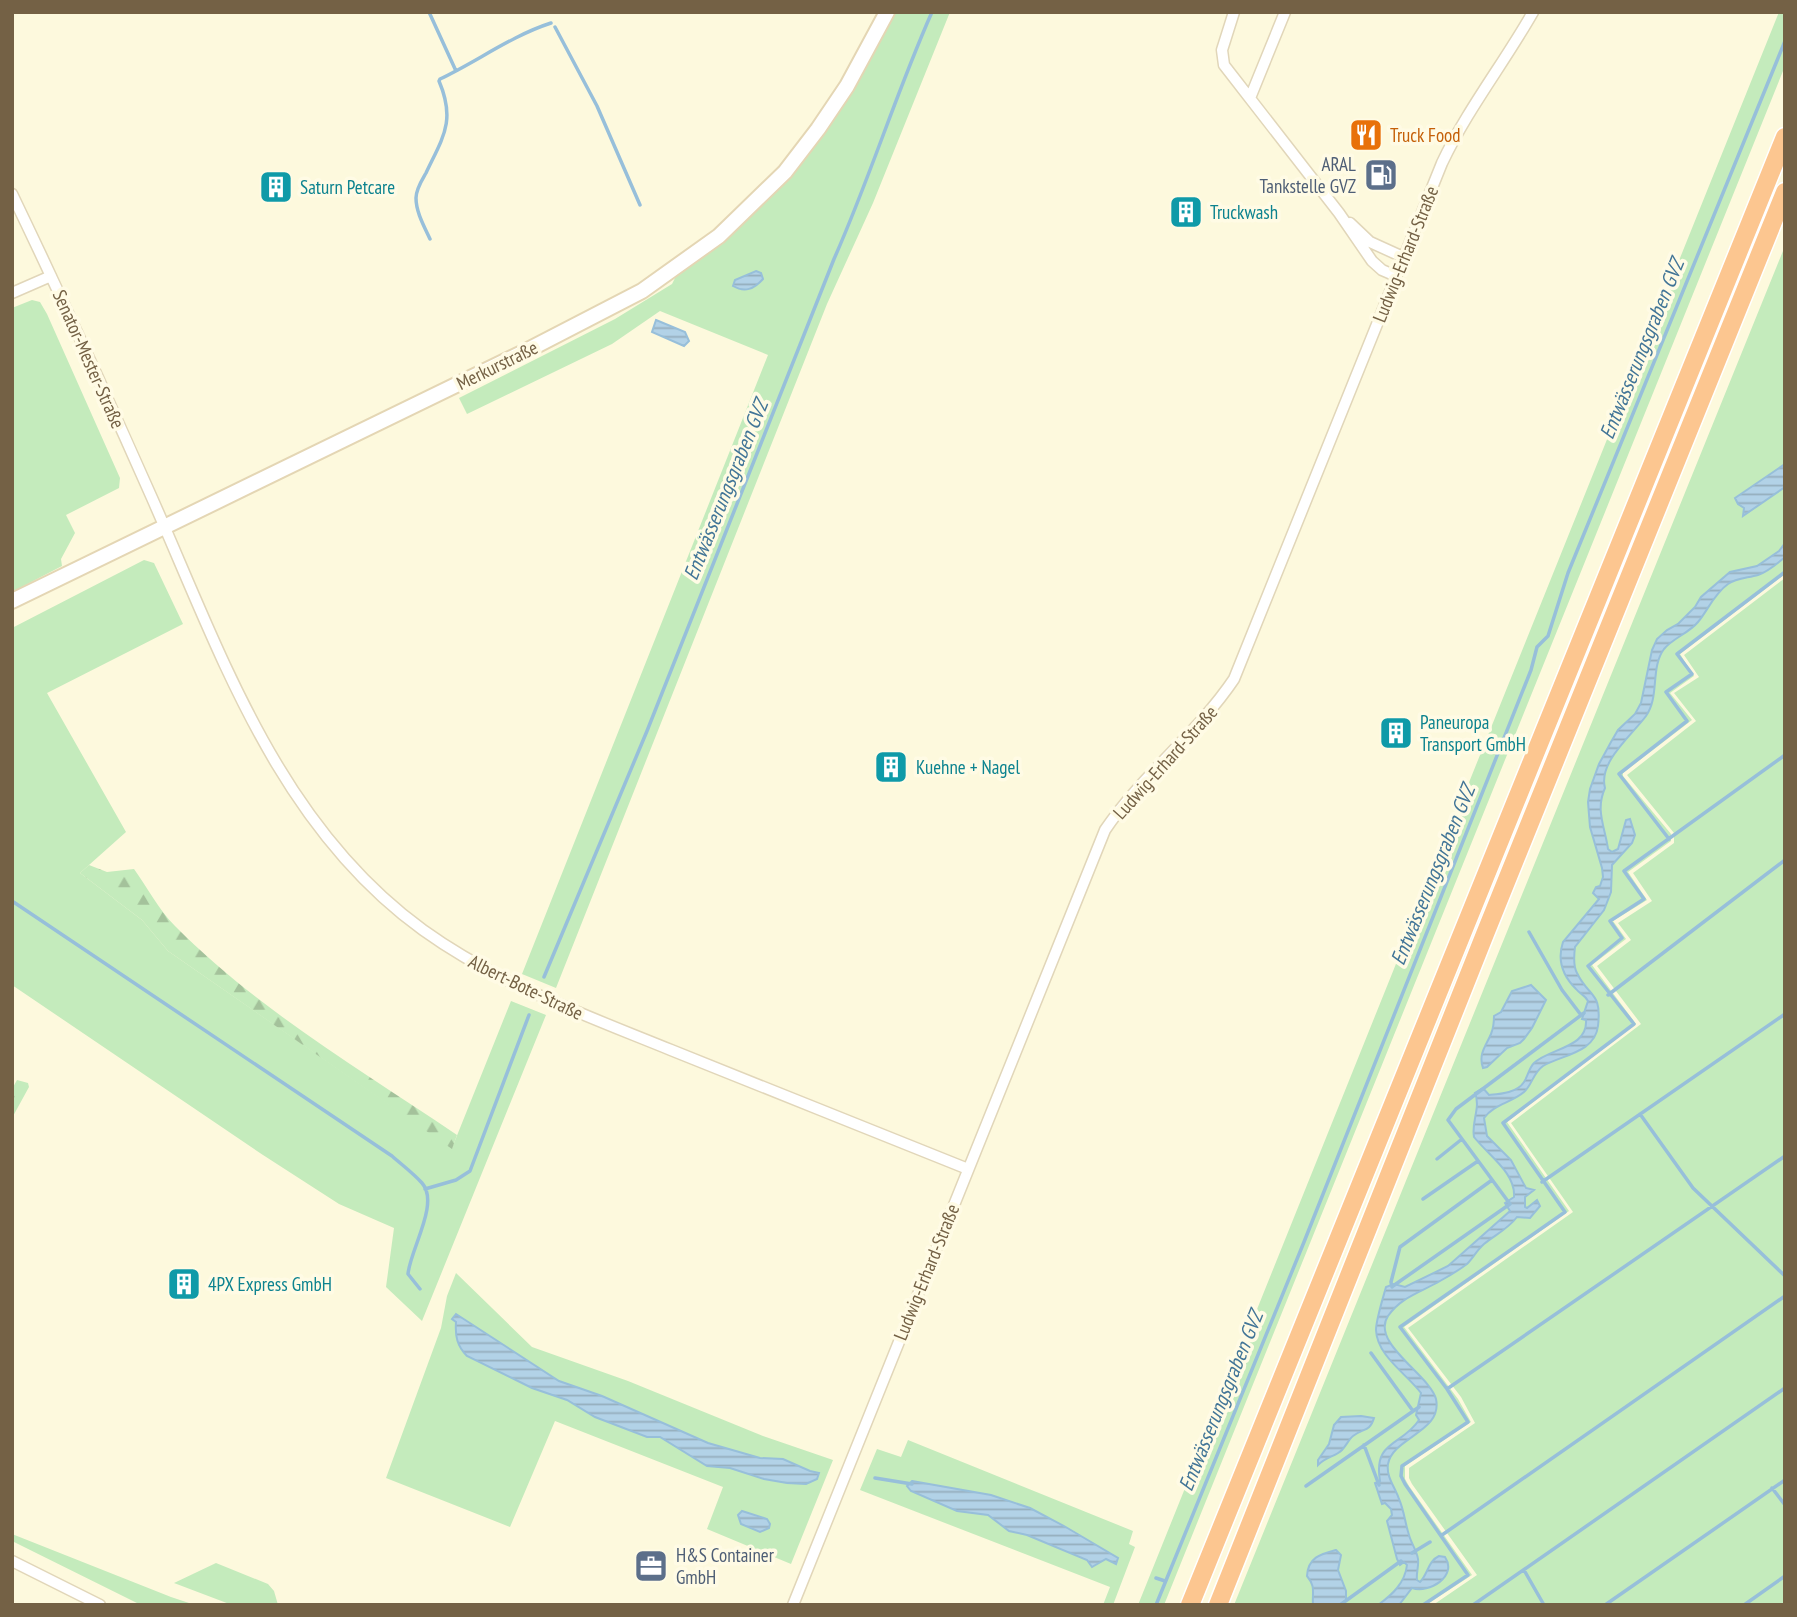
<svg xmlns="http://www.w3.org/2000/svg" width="1797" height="1617" font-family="'PT Sans Narrow',sans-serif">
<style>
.green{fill:#c4ebbc}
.forest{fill:url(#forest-firs)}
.water{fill:url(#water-rules);stroke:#97bfda;stroke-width:2}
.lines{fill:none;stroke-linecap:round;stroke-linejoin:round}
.stream{stroke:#97bfda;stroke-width:3.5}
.street-casing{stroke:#e1d6b9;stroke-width:13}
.secondary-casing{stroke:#e4d6b4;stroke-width:18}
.highway-casing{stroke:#fff;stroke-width:21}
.street{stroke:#fff;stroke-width:10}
.secondary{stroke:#fff;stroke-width:14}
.highway{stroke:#fcc690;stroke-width:18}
.labels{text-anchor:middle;stroke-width:7;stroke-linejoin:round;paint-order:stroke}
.food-label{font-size:19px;fill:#c56008;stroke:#fffbe5;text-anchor:start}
.service-label{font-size:19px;fill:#4e5e75;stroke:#fffbe5;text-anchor:end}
.culture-label{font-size:19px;fill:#0d838f;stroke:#fffbe5;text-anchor:start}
.street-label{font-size:19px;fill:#746145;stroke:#fffbe5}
.water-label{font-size:21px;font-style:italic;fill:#427597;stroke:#fffbe5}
</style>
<defs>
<pattern id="forest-firs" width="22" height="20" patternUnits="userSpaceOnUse" patternTransform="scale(1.75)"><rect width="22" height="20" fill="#c4ebbc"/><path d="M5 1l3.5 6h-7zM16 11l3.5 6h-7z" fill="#a4c29b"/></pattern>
<pattern id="water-rules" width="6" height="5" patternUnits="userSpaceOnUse" patternTransform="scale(1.75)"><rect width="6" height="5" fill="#b2d2e7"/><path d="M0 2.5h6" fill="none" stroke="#95aebd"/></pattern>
</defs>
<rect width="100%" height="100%" fill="#fdf9dd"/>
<path class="green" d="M893 12H950L873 203 827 304 556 988 522 974 768 355 660 311 612 344 467 414 459 398 615 319 672 284 677 274 763 202Z
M1779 12H1785V66L1164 1605H1138Z
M1785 246V574L1680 654 1694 676 1670 693 1692 720 1623 773V776L1671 834V841L1628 872 1647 900 1613 921 1626 939 1592 965 1636 1024 1507 1122 1569 1211 1404 1327 1458 1399 1471 1422 1405 1466V1479L1409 1486 1472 1575 1426 1605H1234Z
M32 300 40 302 47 314 120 478 119 488 66 515 75 533 61 559 62 566 12 592V308Z
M144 560 154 563 183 624 47 693 126 832 80 873 142 920 168 951 452 1148 511 1001 546 1015 422 1321 386 1287 394 1228 339 1204 263 1155 12 985V628Z
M1785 578V1605H1433L1477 1575 1412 1484 1409 1478V1468L1475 1423 1461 1397 1408 1328 1573 1212 1511 1123 1641 1024 1597 966 1631 940 1618 923 1652 901 1633 873 1674 843V833L1627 775 1696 721 1674 693 1699 677 1684 655Z
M456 1273 532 1347 628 1381 763 1436 833 1460 791 1564 707 1529 723 1487 555 1421 510 1527 386 1478 441 1328 447 1296Z
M908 1440 1133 1531 1129 1544 1135 1547 1113 1605H1103L1110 1587 860 1490 877 1449 901 1457Z
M12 1534 171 1597 195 1605H141L12 1541Z
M216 1563 268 1584 274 1591 278 1605H232L174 1583Z"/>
<path class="forest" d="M89 865 107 872 134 869C147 887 159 910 175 926 257 1009 361 1070 457 1135L452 1149 168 951 142 920 80 873Z
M17 1080 28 1083 29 1087 12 1118V1089Z"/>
<path class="water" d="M756 271 761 273 763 279C754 289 745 293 733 286L735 280Z
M656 320 685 332 689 341 684 346 652 332Z
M1785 464V487L1743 516 1744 508 1738 504 1735 498Z
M1785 543V557C1778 563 1767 572 1758 575 1748 578 1736 578 1728 584 1714 594 1708 610 1698 622 1689 633 1673 638 1664 649 1650 668 1660 696 1646 716 1632 735 1598 762 1605 788 1595 810 1605 827 1608 849L1612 852 1618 849 1626 820 1630 819 1635 835 1632 843 1612 865 1611 892 1604 910 1575 947C1574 955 1573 966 1577 973 1589 998 1602 991 1598 1026 1595 1053 1561 1055 1543 1066 1533 1073 1532 1085 1524 1092 1511 1103 1494 1104 1484 1118L1487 1136 1511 1160 1526 1188 1534 1190 1525 1197V1207L1527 1208 1537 1200 1540 1206 1530 1218 1517 1217C1508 1229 1495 1235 1484 1244 1477 1250 1473 1258 1467 1264 1459 1270 1449 1276 1440 1281 1421 1292 1401 1297 1388 1316 1370 1343 1430 1375 1436 1399 1443 1432 1393 1437 1388 1464 1386 1477 1395 1487 1399 1499 1404 1510 1405 1523 1409 1535 1411 1543 1417 1551 1418 1559 1419 1566 1416 1573 1417 1580L1420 1582C1428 1574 1428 1561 1439 1556L1445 1557C1458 1576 1429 1594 1412 1588L1399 1605H1378C1392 1595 1405 1583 1407 1565L1404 1562 1400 1565 1397 1559 1387 1521 1392 1515 1391 1509 1385 1503 1382 1504 1375 1483 1380 1481C1373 1440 1402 1446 1419 1420L1416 1415 1421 1393C1407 1374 1377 1356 1376 1330 1376 1320 1383 1298 1386 1287L1394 1284 1405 1287 1448 1266 1510 1211 1505 1203 1514 1197C1516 1173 1488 1155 1474 1137 1471 1122 1481 1108 1475 1093L1483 1088 1489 1095C1500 1094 1517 1093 1524 1082 1528 1076 1529 1068 1534 1063 1550 1048 1588 1048 1586 1020L1582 1019 1588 1001C1585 995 1580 994 1576 989 1563 976 1557 960 1563 942L1599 899 1593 893 1596 887 1600 886 1603 877 1602 868 1590 827 1588 802 1590 789 1599 764 1611 742 1618 730 1635 714 1641 703 1652 650 1657 639 1667 630 1678 624 1695 607 1701 597 1730 572 1757 566 1779 551Z
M1531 985 1546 1000 1532 1028 1524 1039 1520 1043 1507 1048 1487 1067 1483 1068C1478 1054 1486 1046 1491 1034 1493 1029 1494 1022 1494 1016L1501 1012 1512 991Z
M456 1314 559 1381 602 1396 708 1443 760 1458 783 1459 810 1471 819 1473 817 1479 806 1484 787 1483 764 1479 730 1468 707 1466 660 1437H647L595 1417 567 1400 532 1388 467 1356C457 1346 455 1336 456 1322L452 1319Z
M1361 1416 1374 1418C1370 1432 1363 1428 1353 1436 1349 1439 1346 1446 1342 1450 1335 1457 1327 1456 1318 1465V1460L1329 1444 1334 1425 1341 1417Z
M912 1481 991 1495 1030 1508 1064 1526 1118 1558 1116 1564 1106 1559 1092 1567 1087 1560 1027 1535 1009 1531 988 1515 957 1511 911 1491 907 1486Z
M742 1511 767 1519 770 1524 769 1528 760 1532 741 1524 738 1515Z
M1336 1550 1341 1555 1338 1570 1346 1591V1600L1340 1605H1313C1312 1592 1316 1587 1307 1576 1308 1557 1321 1554 1336 1550Z"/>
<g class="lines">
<path class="stream" d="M429 12 456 71
M555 27 597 106 640 205
M430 239C424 226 416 212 416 198 416 189 422 180 426 173 443 137 456 121 439 81L440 79C478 61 511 36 551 23
M1669 839 1619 774 1687 721 1666 692 1692 674 1677 654 1785 572
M12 901 392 1156C402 1165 413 1173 422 1183 440 1203 410 1250 408 1274L420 1289
M1529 932 1562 990 1581 1015
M544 977 647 731 834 259C870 178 896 93 932 12
M1608 995 1785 860
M1640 1114 1693 1188 1785 1276
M1437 1159 1462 1139
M1542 1182 1785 1014
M425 1189 456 1180 470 1171 529 1015
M1423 1199 1478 1161
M1510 1204 1448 1120 1456 1109 1584 1013
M1393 1286 1510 1204
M1392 1287 1391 1282 1400 1247 1492 1180
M1371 1353 1413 1411
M1447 1389 1785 1156
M1364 1445 1379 1485
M875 1478 912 1484
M1306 1486 1419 1407
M1772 1488 1785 1505
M1442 1535 1785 1296
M1412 1553 1430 1542
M1524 1570 1544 1605
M1156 1578 1165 1581
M1156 1605 1304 1242 1531 670 1537 647 1548 636 1568 573 1785 41
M1340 1605 1401 1561
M1423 1605 1468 1575 1405 1484 1401 1476 1402 1466 1468 1422 1447 1389 1400 1327 1565 1212 1503 1123 1634 1024 1588 966 1622 938 1610 921 1644 899 1624 871 1785 755
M1473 1605 1785 1388
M1605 1605 1785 1480
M1744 1605 1785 1576"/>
<defs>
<path id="street" d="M1234 12 1222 50 1224 65 1339 213 1372 261 1382 270 1396 276
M1250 98 1285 12
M12 194C60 294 107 396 152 498 221 654 278 825 423 930 498 984 585 1015 671 1050 770 1090 869 1129 968 1169
M1350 223 1370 242 1403 257
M12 293 51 276
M12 1561 100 1605
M793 1605 1105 830C1142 775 1197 734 1234 679L1442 163C1467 110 1504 63 1533 12"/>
<path id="secondary" d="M12 601 524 352 642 291 719 236 785 172 818 129 847 86 887 12"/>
<path id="highway" d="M1190 1605 1785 137
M1218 1605 1485 934 1785 192"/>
</defs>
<use href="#street" class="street-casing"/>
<use href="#secondary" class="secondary-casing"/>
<use href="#highway" class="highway-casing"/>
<use href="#street" class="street"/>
<use href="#secondary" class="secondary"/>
<use href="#highway" class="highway"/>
</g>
<defs>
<symbol id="restaurant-square" viewBox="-11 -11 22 22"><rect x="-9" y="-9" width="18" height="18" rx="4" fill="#e8710a" stroke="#fffbe5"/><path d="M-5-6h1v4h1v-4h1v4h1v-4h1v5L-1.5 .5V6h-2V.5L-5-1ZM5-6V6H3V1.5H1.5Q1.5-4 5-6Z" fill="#fff"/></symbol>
<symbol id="fuel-square" viewBox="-11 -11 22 22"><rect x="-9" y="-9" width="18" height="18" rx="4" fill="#5c6f8a" stroke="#fffbe5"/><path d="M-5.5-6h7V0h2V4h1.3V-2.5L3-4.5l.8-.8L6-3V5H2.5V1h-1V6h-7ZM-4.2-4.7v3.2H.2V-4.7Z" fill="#fff"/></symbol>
<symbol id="building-square" viewBox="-11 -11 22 22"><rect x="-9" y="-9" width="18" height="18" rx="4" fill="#0f9aa8" stroke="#fffbe5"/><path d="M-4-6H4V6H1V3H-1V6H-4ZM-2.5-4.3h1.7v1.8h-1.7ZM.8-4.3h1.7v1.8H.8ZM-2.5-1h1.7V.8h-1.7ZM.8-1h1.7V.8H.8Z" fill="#fff"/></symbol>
<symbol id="office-square" viewBox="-11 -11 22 22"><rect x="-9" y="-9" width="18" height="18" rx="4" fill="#5c6f8a" stroke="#fffbe5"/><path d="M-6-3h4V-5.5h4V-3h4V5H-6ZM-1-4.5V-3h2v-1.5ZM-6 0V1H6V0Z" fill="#fff"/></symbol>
</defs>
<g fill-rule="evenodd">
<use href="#restaurant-square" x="1347" y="116" width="38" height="38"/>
<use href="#fuel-square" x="1362" y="156" width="38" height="38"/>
<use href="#building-square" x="257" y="168" width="38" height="38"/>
<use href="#building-square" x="1167" y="193" width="38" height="38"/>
<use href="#building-square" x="1377" y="714" width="38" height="38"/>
<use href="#building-square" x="872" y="748" width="38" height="38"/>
<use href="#building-square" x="165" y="1265" width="38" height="38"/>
<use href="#office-square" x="632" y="1547" width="38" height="38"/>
</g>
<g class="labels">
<g class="food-label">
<text x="1390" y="142">Truck Food</text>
</g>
<g class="service-label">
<text x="1356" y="171">ARAL<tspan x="1356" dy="22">Tankstelle GVZ</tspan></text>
<text x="676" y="1562" text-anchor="start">H&amp;S Container<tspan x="676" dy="22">GmbH</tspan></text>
</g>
<g class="culture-label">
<text x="300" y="194">Saturn Petcare</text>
<text x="1210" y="219">Truckwash</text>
<text x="1420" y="729">Paneuropa<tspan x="1420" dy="22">Transport GmbH</tspan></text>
<text x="916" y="774">Kuehne + Nagel</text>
<text x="208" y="1291">4PX Express GmbH</text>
</g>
<g class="street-label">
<text transform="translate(1405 254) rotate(-68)" y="7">Ludwig-Erhard-Straße</text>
<text transform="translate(89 359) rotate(66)" y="7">Senator-Mester-Straße</text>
<text transform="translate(497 365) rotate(-26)" y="7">Merkurstraße</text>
<text transform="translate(1165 762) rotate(-48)" y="7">Ludwig-Erhard-Straße</text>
<text transform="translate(526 987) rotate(26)" y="7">Albert-Bote-Straße</text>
<text transform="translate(926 1272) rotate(-68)" y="7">Ludwig-Erhard-Straße</text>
</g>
<g class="water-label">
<text transform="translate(1642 349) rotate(-68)" y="7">Entwässerungsgraben GVZ</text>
<text transform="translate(726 490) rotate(-68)" y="7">Entwässerungsgraben GVZ</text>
<text transform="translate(1433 875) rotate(-68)" y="7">Entwässerungsgraben GVZ</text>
<text transform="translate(1221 1401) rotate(-68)" y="7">Entwässerungsgraben GVZ</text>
</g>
</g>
<rect width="1797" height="1617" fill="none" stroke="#746145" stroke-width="28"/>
</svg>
